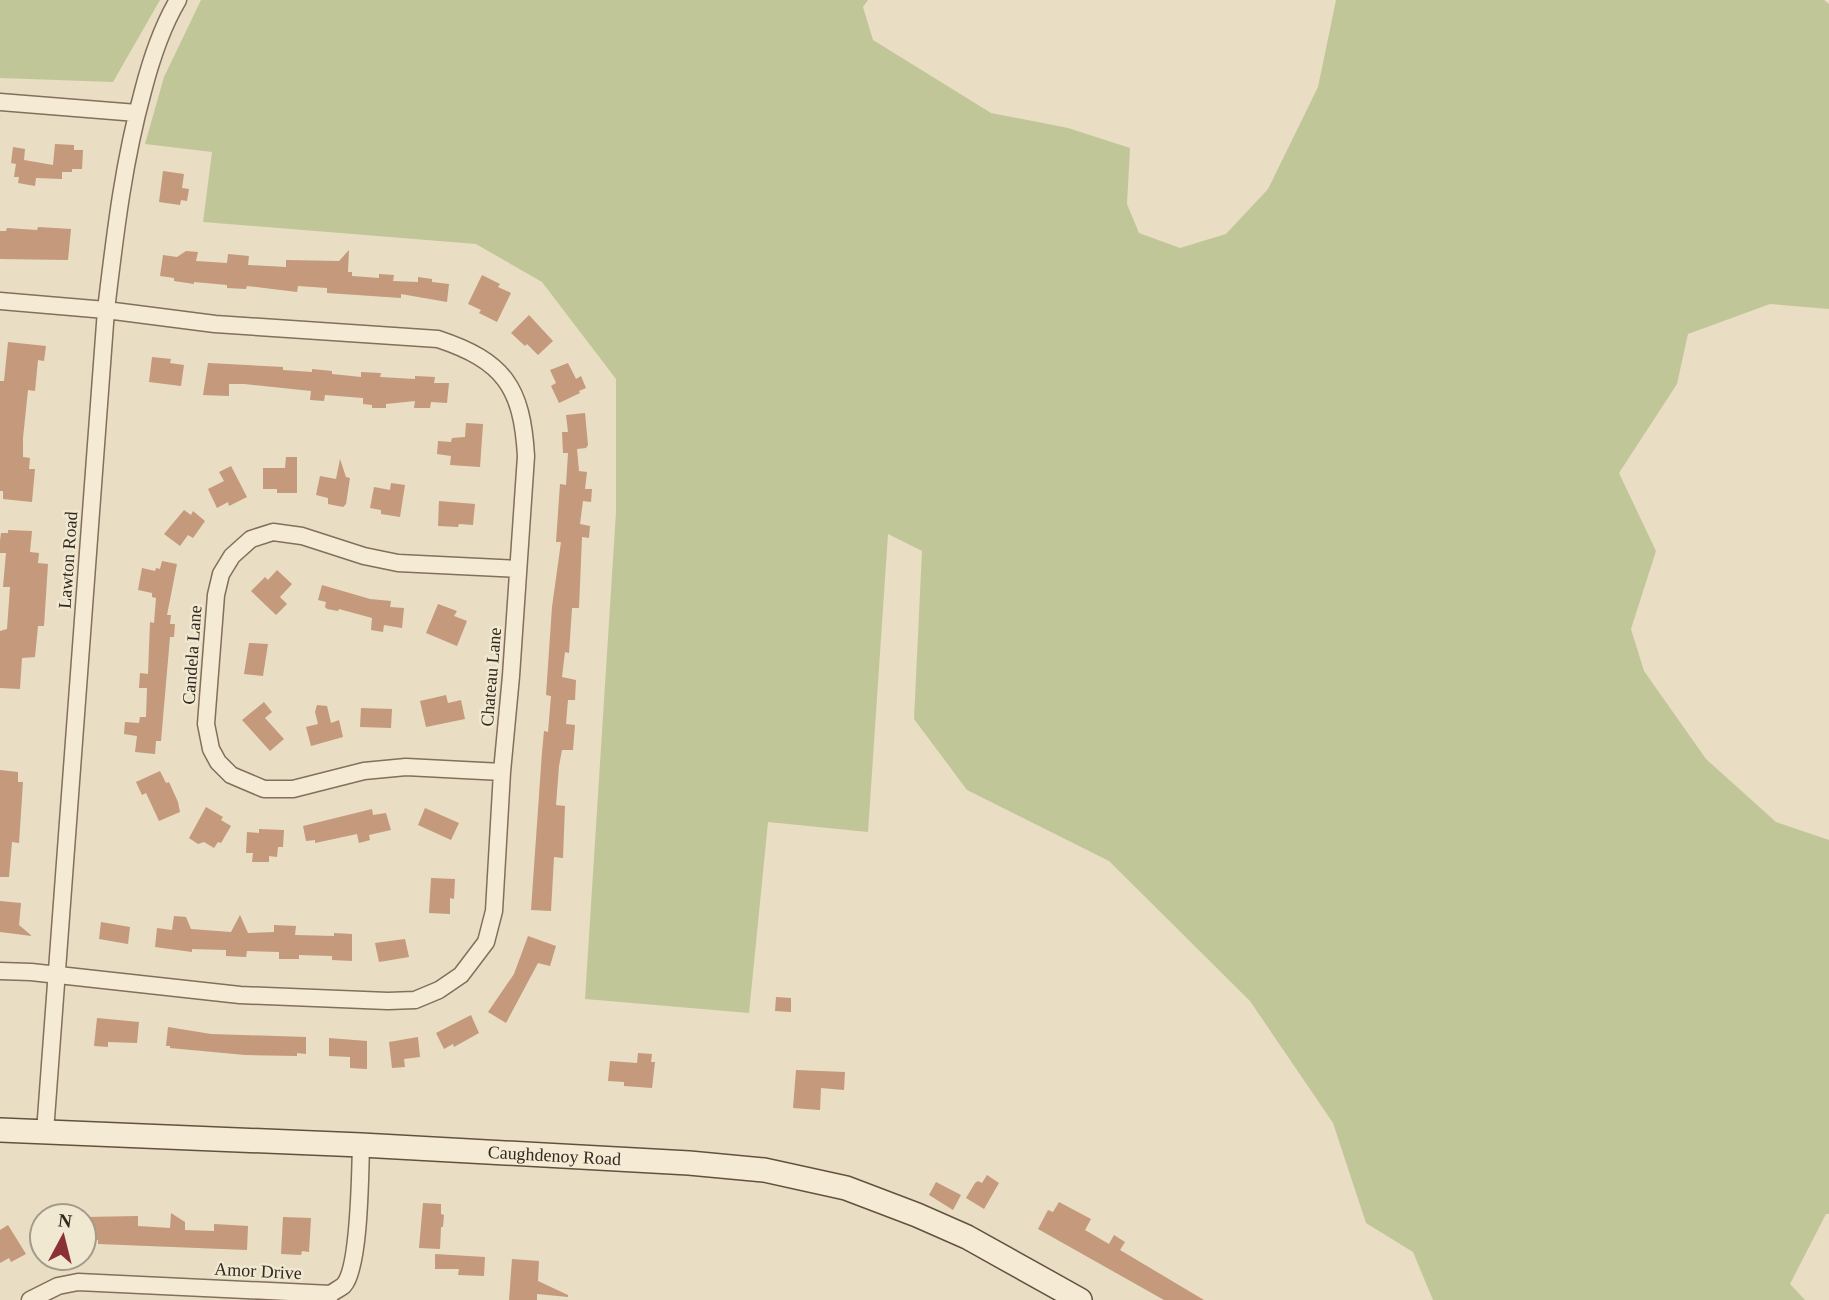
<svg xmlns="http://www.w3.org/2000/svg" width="1829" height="1300" font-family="'Times New Roman',serif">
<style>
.green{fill:#c1c698}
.building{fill:#c4997c}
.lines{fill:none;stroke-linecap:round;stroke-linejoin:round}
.street-casing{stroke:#826f5c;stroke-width:19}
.secondary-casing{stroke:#63513f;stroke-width:26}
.street{stroke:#f5ebd5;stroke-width:16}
.secondary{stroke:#f5ebd5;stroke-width:23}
.labels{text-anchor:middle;stroke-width:5;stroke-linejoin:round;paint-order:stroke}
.street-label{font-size:18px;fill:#33281e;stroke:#f1e8d2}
</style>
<rect width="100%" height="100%" fill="#e9ddc3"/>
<path class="green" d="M0 0H160L113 82 0 78Z
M201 0H868L863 7 873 40 991 113 1068 128 1130 148 1127 204 1139 233 1180 248 1226 234 1268 189 1318 87 1336 0H1824L1829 4V309L1770 304 1688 334 1677 384 1619 473 1656 551 1631 629 1644 671 1706 759 1776 822 1829 840V1214H1826L1790 1284 1805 1300H1433L1413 1252 1366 1223 1333 1123 1250 1001 1109 861 967 790 914 719 922 551 888 534 868 832 768 822 749 1013 585 999 616 512V379L542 282 476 244 203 222 212 152 145 144 164 77Z"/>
<path class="building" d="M55 144 74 145V150H83L82 169H72V172H62V179L36 178 35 186 18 183 19 177H14L16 164 11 163 13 147 25 149 24 160 53 165Z
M163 171 184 174 182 188 189 189 187 201 181 200 180 205 159 202Z
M38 227 71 229 68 260 0 259V231H6L7 228 37 230Z
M349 250 348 272H352V276L379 278V274L394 275 393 281 418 282V277L432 279V282L449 284 447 302 401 294V298L327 293V288L298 286 297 292 247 286 246 289 227 288V285L194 282V284L174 281V278L160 276 163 255 177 257 186 251 198 252 196 261 227 263 228 254 249 256 248 265 286 267V260L339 261Z
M482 275 500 284 498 287 511 293 497 322 479 313 481 310 468 304Z
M529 315 553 341 538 355 527 344 525 346 511 333Z
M8 342 46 346 44 361 38 360 35 391 28 390 23 438V457L30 458 29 469H35L32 502 3 499V491H0V381H4Z
M152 357 171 359 170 363 184 365 181 386 149 382Z
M208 363 283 367V370L312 372V369L332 371V374L361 377V372L381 373 380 377 415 379V376L435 377 434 383H449L447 403 431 402 430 408H414L415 401 386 404V408H372V405L363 404V398L325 395 324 401 310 400 311 391 244 384H229V396L203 395Z
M568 363 576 379 581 376 586 388 579 391 580 393 559 403 551 386 556 383 550 370Z
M585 413 588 445 586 448 577 449 579 471 587 472 585 489H592L591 502 583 501 580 524 590 526 589 538 582 537 579 608H572L569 653 565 652 562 677 576 680 575 700H568L566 724 575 725 573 750H562L559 766 556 805 565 806 563 858 554 857 551 911 531 910 542 752 544 731 548 732 551 696 546 695 552 607 561 542H556L560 484 566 485 568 453H563L562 432H568L566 415Z
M466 423 483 424 480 467 450 465 451 456 437 454 438 441 451 442 452 438 465 437Z
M286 457H297V493H277V489H263V468H285Z
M340 459 346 477 350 478 346 504 343 507 328 504V498L316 495 320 476 336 479Z
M231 466 247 497 229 506 228 502 217 508 208 489 224 481 219 472Z
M391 483 405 485 400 517 381 514V510L370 508 374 487 390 490Z
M439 501 475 504 473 525 459 524 458 527 438 526Z
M184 510 191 515 193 511 205 521 193 538 188 535 180 546 164 534Z
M8 530 32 531 30 552 39 553 38 563 48 564 44 626H38L35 657 22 658 20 689 0 688V631L7 629 10 587H3L6 553H0V541L1 533H8Z
M162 561 177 564 167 615H171L170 624H175L174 637H170L161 741H156L155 754 135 752 137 736 124 734 125 722 139 723 140 717H146L147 688H139L140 673 148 674 150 622 154 623 156 598 152 597V593L138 590 142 568 155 571 156 568 160 569Z
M277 570 292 584 280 597 287 604 276 615 251 591 265 577 268 580Z
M322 585 370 599 391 601 390 607 404 608 402 628 384 625 383 632 371 630 372 618 339 609 338 611 327 609 325 607 326 602 318 600Z
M438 604 457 611 454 616 467 621 457 646 426 633Z
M249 643 268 644 263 676 244 674Z
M446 695 448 703 461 700 465 719 426 727 420 701Z
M264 702 272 712 265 718 284 739 270 751 242 720Z
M317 705 327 706 331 723 339 720 343 737 311 746 306 727 318 724 315 712Z
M361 708 392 709 391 728 360 727Z
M0 770 18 772V782H23L19 843 12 842 9 877H0Z
M160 771 166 783 169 782 178 802 180 812 159 821 146 793 142 795 136 782Z
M206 807 223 817 221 820 231 826 221 843 218 842 214 848 204 842 198 844 189 838Z
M425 808 459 823 451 840 418 825Z
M372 809 373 815 386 813 391 830 369 835 370 840 359 843 357 834 315 843V840L306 841 303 826Z
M259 829 284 830 283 847H278L277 857 269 856V862H252L253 853H246L247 832 259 833Z
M431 878 455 879 454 899 450 898V914L429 913Z
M0 901 21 903 19 925 32 936 0 932Z
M240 915 248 933 274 932V925L296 926 295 935 334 936V933L352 934V961L332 960V956L299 955V959H279V952L247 951 246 957 226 956V950L192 949V952L155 947 157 928 172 930 174 916 186 917 191 929 231 932Z
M101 922 130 927 128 944 99 939Z
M528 936 556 946 550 966 538 963 506 1023 488 1012 514 974Z
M405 939 409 957 379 962 375 943Z
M776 997 791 998V1012L775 1011Z
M471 1015 479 1033 454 1047 453 1044 444 1049 436 1033Z
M97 1018 139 1022 137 1043 108 1042V1047L94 1046Z
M168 1027 211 1034 306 1037V1054L297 1053V1056L245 1055 170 1048V1046H166Z
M418 1037 420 1057 404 1059 405 1067 392 1068 389 1042Z
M329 1038 367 1041V1069L350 1068V1057L329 1056Z
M638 1053 652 1054 651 1062H655L652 1088 624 1086V1082L608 1081 610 1061 637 1063Z
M796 1070 845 1072 844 1090 821 1088 820 1110 793 1108Z
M987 1175 999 1183 984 1209 966 1198 975 1183 978 1181 982 1183Z
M936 1182 961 1195 953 1210 929 1195Z
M1059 1202 1091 1219 1085 1230 1109 1244 1114 1235 1125 1242 1120 1250 1204 1300H1164L1038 1229 1048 1210 1053 1212Z
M423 1203 441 1204V1214L444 1215 443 1227H441L440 1249 419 1248Z
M171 1213 185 1222V1230L214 1231V1224L248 1226 247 1250 98 1244V1240L86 1239V1235L84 1236V1217L138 1216V1226L170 1228Z
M283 1217 311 1218 309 1252 302 1251 301 1255 281 1254Z
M8 1225 26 1254 11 1262 9 1258 0 1263V1230Z
M435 1254 485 1257 484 1276 458 1275 459 1269H435Z
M512 1259 539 1261 538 1281 568 1295V1297L537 1294V1300H509Z"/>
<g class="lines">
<defs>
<path id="street" d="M0 102 137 113
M0 301 106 310 215 324 438 339C504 361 522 387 526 456L511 676 502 772 494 911 486 942 461 975 439 990 415 1000 388 1001 240 995 31 972 0 971
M502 772 406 767 364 771 293 789H264L231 775 218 762 211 749 206 724 216 595 221 574 232 556 251 539 273 532 302 536 364 556 398 563 518 569
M45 1132 106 310C115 235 123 164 143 91 151 60 162 27 178 0
M30 1300 58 1286 78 1282 331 1294C334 1291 341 1288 344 1285 360 1266 360 1173 361 1145"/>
<g id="secondary">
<path id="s1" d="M0 1130 361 1145 689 1163 764 1170 846 1188 917 1215 967 1237 1080 1300"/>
</g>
</defs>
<use href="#street" class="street-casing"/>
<use href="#secondary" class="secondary-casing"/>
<use href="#street" class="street"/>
<use href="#secondary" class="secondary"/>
</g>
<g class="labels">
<g class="street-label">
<text transform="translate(68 560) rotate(-86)" y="6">Lawton Road</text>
<text transform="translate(192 655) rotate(-86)" y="6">Candela Lane</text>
<text transform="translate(491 677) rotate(-85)" y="6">Chateau Lane</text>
<text dy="6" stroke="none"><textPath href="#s1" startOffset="555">Caughdenoy Road</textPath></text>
<text transform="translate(258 1271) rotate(3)" y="6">Amor Drive</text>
</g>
</g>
<g transform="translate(63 1237) rotate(7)"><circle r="33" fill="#f1e8d2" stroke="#a59b8a" stroke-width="2"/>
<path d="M0-5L12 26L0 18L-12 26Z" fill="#8b3134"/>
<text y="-10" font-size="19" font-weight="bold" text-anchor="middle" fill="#33281e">N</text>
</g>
</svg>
